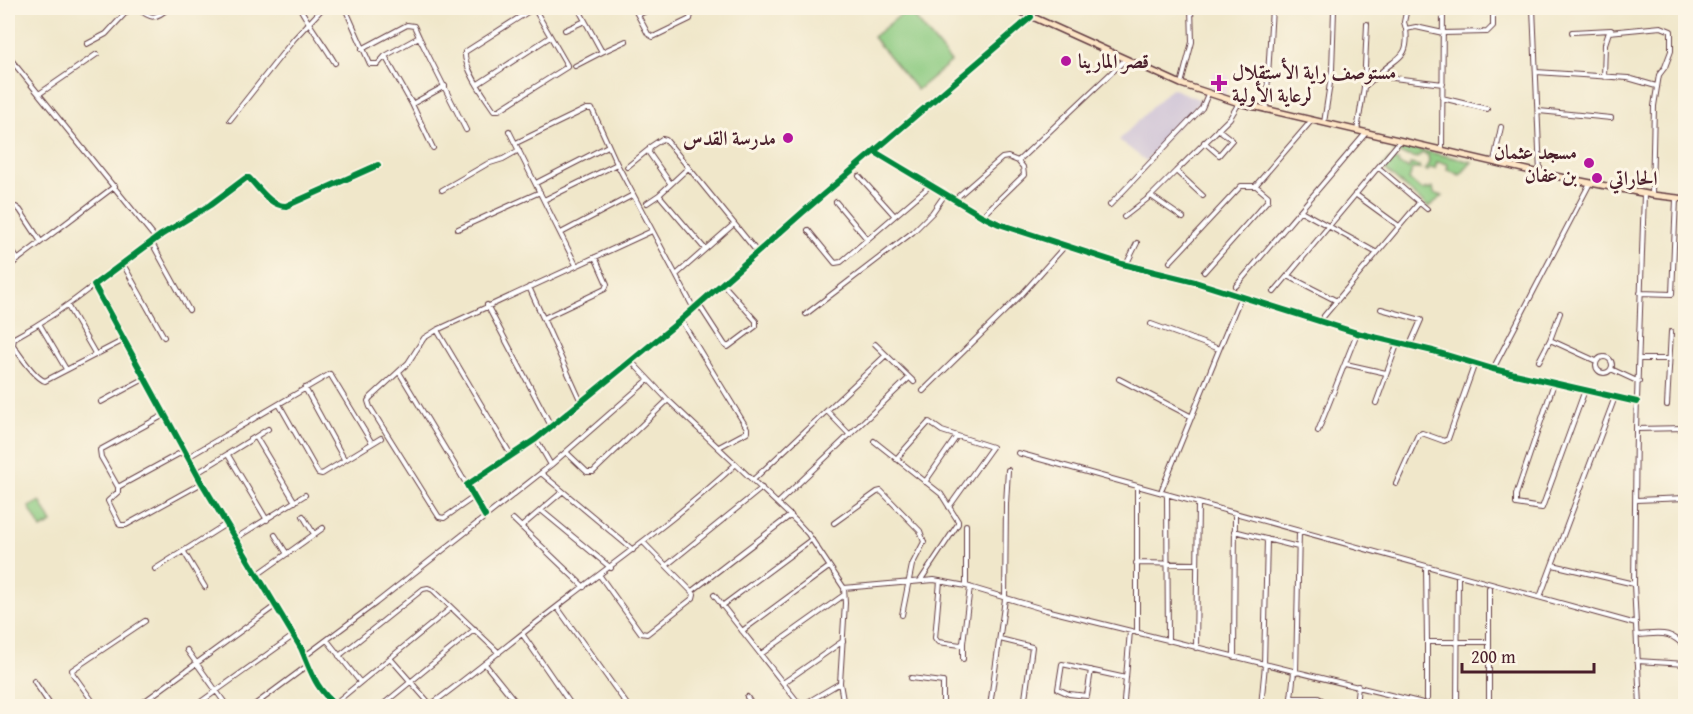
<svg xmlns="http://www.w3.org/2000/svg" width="1693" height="714" font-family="'Gentium Book Plus',Amiri,serif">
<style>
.built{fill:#ebd1eb}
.industrial{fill:#cbbfd5}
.green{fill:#8cca81;stroke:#6b7456;stroke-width:1.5}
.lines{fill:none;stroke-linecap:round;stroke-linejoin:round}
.street-casing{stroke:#633d43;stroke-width:6}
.secondary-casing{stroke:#633d43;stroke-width:8}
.street{stroke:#fff;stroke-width:4}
.secondary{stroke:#fde5c5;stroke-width:5}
.cycleway-casing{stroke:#fcf5e5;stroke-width:10}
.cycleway{stroke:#00873e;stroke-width:6}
.poi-dot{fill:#b5179e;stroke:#fcf5e5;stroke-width:2}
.labels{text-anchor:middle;stroke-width:6;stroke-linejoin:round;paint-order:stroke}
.poi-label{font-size:20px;font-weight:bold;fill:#4a1f2b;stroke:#fcf5e5;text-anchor:start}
</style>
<rect width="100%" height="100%" fill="#fcf5e5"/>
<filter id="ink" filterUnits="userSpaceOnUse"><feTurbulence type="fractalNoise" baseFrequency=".0167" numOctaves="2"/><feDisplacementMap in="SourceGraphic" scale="12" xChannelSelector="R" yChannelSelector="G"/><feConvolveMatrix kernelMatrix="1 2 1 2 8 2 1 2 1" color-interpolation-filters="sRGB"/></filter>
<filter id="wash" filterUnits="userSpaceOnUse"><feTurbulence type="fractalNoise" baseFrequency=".008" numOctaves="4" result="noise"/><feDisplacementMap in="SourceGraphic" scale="24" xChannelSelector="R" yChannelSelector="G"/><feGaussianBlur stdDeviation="1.35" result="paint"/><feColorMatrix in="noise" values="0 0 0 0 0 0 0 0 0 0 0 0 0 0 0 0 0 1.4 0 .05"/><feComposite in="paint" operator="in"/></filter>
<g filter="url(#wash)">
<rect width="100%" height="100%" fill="#f0e7ca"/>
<path class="built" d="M1214 72 1230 77 1225 95 1208 90Z"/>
<path class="industrial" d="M1171 88 1201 100 1146 161 1119 140Z"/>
<path class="green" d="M908 9 951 62 917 90 873 37Z
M1399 145 1472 162 1460 175 1447 169 1448 164 1437 162 1435 169 1429 168 1428 171 1425 170 1429 162 1428 155 1422 153 1417 158 1393 152Z
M1389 159 1398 161 1399 165 1409 168 1410 164 1419 166 1420 169H1412L1409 180C1415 182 1416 188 1423 190L1426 188 1428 190 1433 187 1434 193 1443 196 1428 207 1382 167Z
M40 501 52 523 41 529 29 507Z"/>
</g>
<g filter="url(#ink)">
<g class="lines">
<defs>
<path id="street" d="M137 8C152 20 154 19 169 8
M300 8C310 27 324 44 335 63
M345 8 370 64H378L385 56 419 37 466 130
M534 8 567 65V67L499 110H494C485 97 463 67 465 52L534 8
M634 8 648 34 653 37 690 19 692 10
M1533 8 1540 173
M8 12 13 8
M638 15 652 8
M1034 18V8
M1406 29 1404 22 1407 8
M565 30 585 21
M1572 32 1611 30
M87 44 106 34 130 8
M362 49 407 25 414 26 419 37
M602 52 626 41
M8 56 156 239
M385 56 412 104 433 148
M575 66 602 52 578 8
M1536 72 1628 78 1656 86
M1377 76C1396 56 1410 60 1406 29L1416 27 1443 33 1487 32 1493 26V8
M1604 77 1605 44 1609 32 1661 27 1671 31V51L1665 67 1659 75 1654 106 1652 195
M478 84 550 37
M1181 84 1192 42 1191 8
M1364 87 1377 76 1443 84
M39 94 97 54
M1442 98 1487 109
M412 104 445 86
M1266 110 1272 8
M1539 111 1611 118
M230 120 294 39 323 8
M1324 123 1332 70 1334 10
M509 131 576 265
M1357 131 1364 87 1367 24
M1204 142 1219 155 1232 140 1218 129
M516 143 586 109H592L617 164 694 309
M1442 149 1443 8
M875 152 982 216 999 224 1122 264 1195 282 1357 333 1433 351 1493 369 1637 402
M1018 161 1126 59
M1494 161 1501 127
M627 167 648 150
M1379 168 1427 209
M1176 171 1151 196 1183 218
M859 176 894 215
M536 183 608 146
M670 183 649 153 650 147 662 139 666 140 758 253
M1256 185 1312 120
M442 190 487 164 503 159 519 150
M1355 194 1399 226
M659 195 705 249
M1203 196 1176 171 1230 118 1239 103
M955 199 1002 158 1008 157 1018 161 1023 167 1024 175 982 216
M544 200 617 164
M836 202 867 239
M647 203 659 195 688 168
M1110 205 1202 108 1208 94
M8 210 16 207 20 210 41 242
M1301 211 1377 253
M1124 217 1151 196
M458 229 540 192
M808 230 835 263 841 262 932 184
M561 233 633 195
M152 243 189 310
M8 244 18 260
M1170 262 1241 186H1256L1268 196V200L1204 272
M123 264 164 337
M1126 265 1137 243
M8 267 115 186
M676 275 734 224
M1288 276 1337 301
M94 285C69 305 42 323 14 338L13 345C19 354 35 378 45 381L124 340
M1236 286 1366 133
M529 287 581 402
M1274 292 1400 141
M1640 293 1672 294 1676 199
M67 305 96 355
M487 305 551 426
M699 305 725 345 728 347 756 326V321L722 283
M1381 309 1421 320 1410 345
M806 314 913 232 932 213 946 193
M1324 316 1419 203
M544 318 605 289 607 284 595 257
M681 320 747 428V432L719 447
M1151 324 1219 349
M40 325 66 369
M437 330 511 455
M1550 340 1596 361
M875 344 914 382
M1596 365a8 8 0 1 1 16 0a8 8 0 1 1-16 0Z
M1639 359H1669
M631 361 668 400 797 522 808 534 844 588 845 603 840 683 844 706
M1539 361 1550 340 1560 313
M1346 364 1386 373
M1493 369 1590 183
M1611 369 1639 382
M399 372 467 485
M1119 379 1192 417
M1554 383 1516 495V504L1542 508 1585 390
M305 388 344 459
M923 391 1022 294 1065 246
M101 402 144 379
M1376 403 1398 342
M279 404 318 473 322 474 381 438
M1667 405 1671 332
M827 411 850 435
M164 415 100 450 101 457 118 487V492L108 501 120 525H126L202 483
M1636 429 1686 428
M1318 431 1357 333
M256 437 295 502
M536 439 551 465
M874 441 941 494 958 521V524L920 581
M566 452 587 472H593L668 400
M1018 453 1636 624
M228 455 267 520
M188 457 330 374 372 443
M896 459 929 422 942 431 992 447 949 507
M197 473 268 429
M541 473 633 550
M753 480 886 355
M925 482 957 436
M1396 484 1418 435 1422 433 1444 441 1448 439 1475 363
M118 487 184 451
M1137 487V633
M1162 489 1241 296
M1167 496 1168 641
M474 497 444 518 439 517 370 407 368 401 370 398 408 363 424 338 437 330 652 231
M1636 500 1686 498
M778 503 909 378
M542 511 611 568
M303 516 314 534
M485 516 467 485 536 439 681 320 803 212 1031 17
M513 519 584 587
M834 523 877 492 881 491 920 531 924 542 912 565 902 615
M521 527 562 492
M1234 531 1298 547
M275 535 287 554
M236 538 305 495
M184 552 205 587
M1136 563 1196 564
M667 565 762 488
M1553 565 1634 584
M1426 566 1427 642H1489V706
M155 569 226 524
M257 575 323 528
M600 576 641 633 647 634 693 598 694 594 644 543
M940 581 935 638 938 642 961 645 963 643 970 587
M966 586V525
M844 588 934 580 966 586 1046 610 1435 706
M692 591 791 515
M714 595 801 706
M1540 597 1615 397
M722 606 812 539
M557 607 628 706
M742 631 829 567
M523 635 572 706
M1637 635C1660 634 1669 629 1686 648
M1000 639 1032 647 1024 706
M327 640 360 682
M1489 642V588
M1196 648 1198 504
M187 650 227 706
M761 654 844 595
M305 656 376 603 551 465 648 380
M339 656 423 589 428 588 433 590 499 653
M1234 657 1235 514
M390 658 431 705
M963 659V643
M1637 661 1686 664
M485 664 519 706
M1264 665 1267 539
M1091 670 1087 696 1069 694 1058 689 1062 664 1126 678
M1296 673 1299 531
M911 678 943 682V706
M34 681 51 706
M783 683 843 641
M747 697 753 706
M1291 698H1318L1322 700 1323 706
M1427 699V642
M261 701 264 706
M1124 701 1130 631
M334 704 451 608
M96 706 73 674 72 670 145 621
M138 706 275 606
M195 706 293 636
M253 706 307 666
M337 706C315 688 312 673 301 648L202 483 94 285 161 235 210 205 246 178H249C260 189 270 206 286 206L378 165
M381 706 475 629
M429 706C477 671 523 632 571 596 627 553 683 513 736 464
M801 706 840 683
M990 706 1005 599 1006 504 1008 470
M1261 706 1265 665
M1290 706 1294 672
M1356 706 1358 686
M1457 706 1458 575
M1640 706 1634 584 1636 429 1644 194"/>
<path id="secondary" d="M1013 8 1181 84 1239 103 1540 173 1652 195 1686 199"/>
</defs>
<use href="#street" class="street-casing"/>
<use href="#secondary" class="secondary-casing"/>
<use href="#street" class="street"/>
<use href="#secondary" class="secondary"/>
<defs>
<path id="cycleway" d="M875 152 982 216 999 224 1122 264 1195 282 1357 333 1433 351 1493 369 1637 402
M485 516 467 485 536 439 681 320 803 212 1031 17
M337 706C315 688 312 673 301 648L202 483 94 285 161 235 210 205 246 178H249C260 189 270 206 286 206L378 165"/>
</defs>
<use href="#cycleway" class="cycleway-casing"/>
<use href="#cycleway" class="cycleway"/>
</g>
</g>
<g class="poi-dot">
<circle cx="1066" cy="61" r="6"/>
<path d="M1216 74h6v6h6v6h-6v6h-6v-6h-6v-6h6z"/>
<circle cx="788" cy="138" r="6"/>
<circle cx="1589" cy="163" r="6"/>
<circle cx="1597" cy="178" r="6"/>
</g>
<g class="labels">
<g class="poi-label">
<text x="1078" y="68">قصر المارينا</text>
<text x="1232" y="79">مستوصف راية الأستقلال<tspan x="1232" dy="23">لرعاية الأولية</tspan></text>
<text x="776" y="145" text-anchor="end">مدرسة القدس</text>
<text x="1577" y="159" text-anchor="end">مسجد عثمان<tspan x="1577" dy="23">بن عفان</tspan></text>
<text x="1609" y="185">الحاراتي</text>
</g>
</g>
<rect width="1693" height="714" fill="none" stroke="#fcf5e5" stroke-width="30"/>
<path d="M1462 663v9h132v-9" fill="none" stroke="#4a1f2b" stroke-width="3"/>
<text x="1471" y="663" font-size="18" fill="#4a1f2b" stroke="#fcf5e5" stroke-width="4.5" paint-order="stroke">200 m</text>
</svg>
